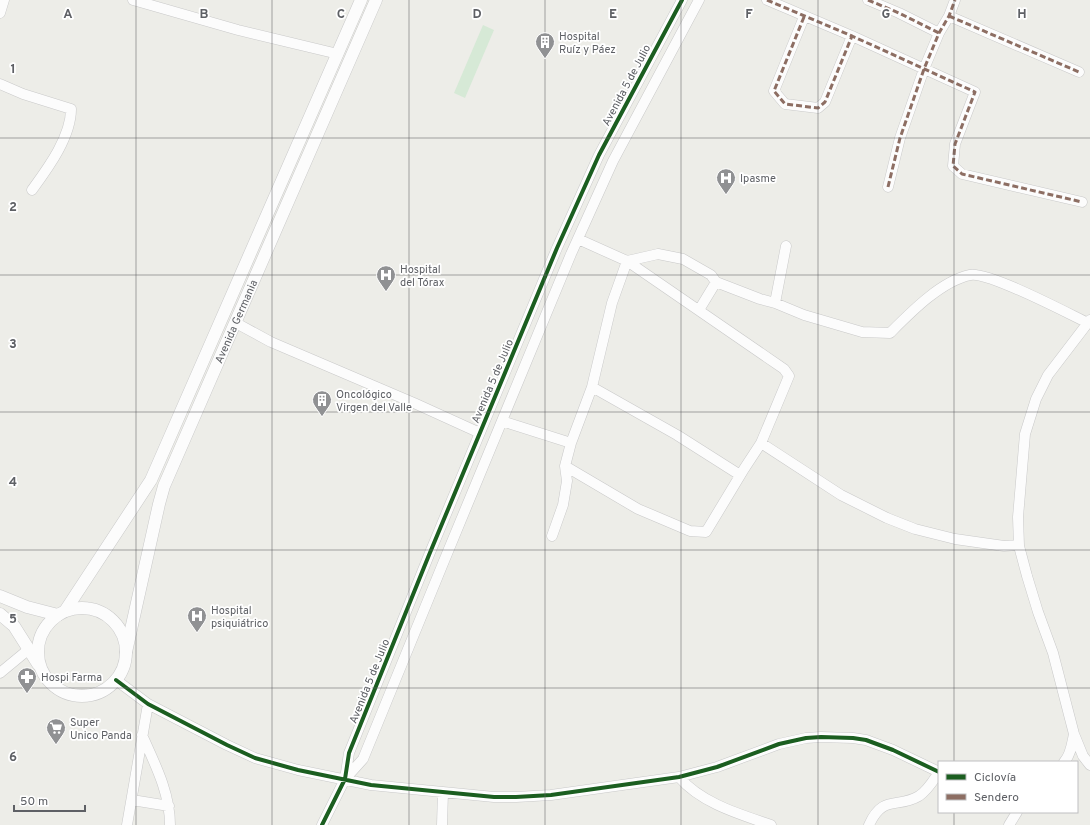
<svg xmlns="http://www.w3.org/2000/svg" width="1090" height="825" font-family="Overpass,sans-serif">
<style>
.green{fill:#d6e9d6}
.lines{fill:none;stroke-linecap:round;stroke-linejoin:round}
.minor-casing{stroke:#c9c9c9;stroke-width:11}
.tertiary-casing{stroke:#c9c9c9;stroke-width:13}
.minor{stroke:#fcfcfc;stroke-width:10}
.tertiary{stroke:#fcfcfc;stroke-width:12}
.quiet{stroke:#8d6e63;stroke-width:3;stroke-dasharray:6 3;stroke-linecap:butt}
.cycleway-casing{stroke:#fff;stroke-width:6}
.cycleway{stroke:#1b5e20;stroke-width:4}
.grid{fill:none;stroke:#5e6065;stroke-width:1;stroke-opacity:0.55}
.labels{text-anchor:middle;stroke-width:3.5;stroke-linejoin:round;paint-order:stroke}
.poi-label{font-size:11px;fill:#5e6065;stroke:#fff;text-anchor:start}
.street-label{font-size:11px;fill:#5e6065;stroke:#fff}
.grid-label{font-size:13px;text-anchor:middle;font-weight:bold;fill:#5e6065;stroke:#fff;stroke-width:3.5;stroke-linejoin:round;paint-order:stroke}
</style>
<rect width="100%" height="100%" fill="#edede8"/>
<path class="green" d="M483 25 494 30 465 98 454 93Z"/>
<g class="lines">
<defs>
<path id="minor" d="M133 0 238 30 338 54
M767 0 852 36 975 92 955 144 953 166 962 174 1082 202
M868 0 899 13 939 33
M0 13 4 0
M949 16 1079 72
M804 17 774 91 785 104 818 108 825 102 852 36
M0 84 23 94 71 109C71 137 48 168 32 190
M888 187 900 138 924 69 939 33 949 16 955 0
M775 303 786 246
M699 310 716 282
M1090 320 1048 375 1036 399 1025 434 1018 517 1019 546 1027 576 1038 612 1053 653 1074 734 1083 756 1090 765
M236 323 271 342 414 403 480 433
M592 387 677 435 740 475
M502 421 571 443
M761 443 841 495 887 518 915 529 955 539 1004 546 1019 545
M565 466 638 509 690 531 706 532 744 469 761 443 789 376 784 369 627 261 578 239
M552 536 563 505 567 481 565 466 571 443 592 387 612 303 627 261 658 254 683 259 711 275 716 282 760 299 775 303 804 315 862 332 890 333C910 313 941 281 970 275 988 271 1067 313 1088 323
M0 673 29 649
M116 680 148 704 227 745 255 758 298 770 371 785 494 797H516L551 795 679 777 717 767 779 744 806 738 821 737 853 738 866 740 893 750 939 772
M142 735C155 764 170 793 170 825
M1064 762C1071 755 1072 743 1074 734
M679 777C701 803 739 814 771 825
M345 779 363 759 444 561 571 254 613 161 699 0
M132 800 169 806
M127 825 148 704
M322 825 345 779 349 753 429 555 557 248 599 155 682 0
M442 825 443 792
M869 825C883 794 897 809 919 796 928 790 933 781 939 772
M1009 825 1017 812"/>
<g id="tertiary">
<path d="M0 596 27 607 58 615"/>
<circle cx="82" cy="652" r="44"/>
<path d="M65 611 151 480 361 0"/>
<path d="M0 614 14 626 38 664"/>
<path id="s1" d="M126 652 159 504 164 486 376 0"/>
</g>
</defs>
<use href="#minor" class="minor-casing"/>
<use href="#tertiary" class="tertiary-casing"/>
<use href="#minor" class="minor"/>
<use href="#tertiary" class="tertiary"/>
<path class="quiet" d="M767 0 852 36 975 92 955 144 953 166 962 174 1082 202
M868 0 899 13 939 33
M949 16 1079 72
M804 17 774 91 785 104 818 108 825 102 852 36
M888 187 900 138 924 69 939 33 949 16 955 0"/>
<defs>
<path id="cycleway" d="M116 680 148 704 227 745 255 758 298 770 371 785 494 797H516L551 795 679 777 717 767 779 744 806 738 821 737 853 738 866 740 893 750 939 772
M322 825 345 779 349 753 429 555 557 248 599 155 682 0"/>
</defs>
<use href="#cycleway" class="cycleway-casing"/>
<use href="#cycleway" class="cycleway"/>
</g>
<path class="grid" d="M136 0V825M272 0V825M409 0V825M545 0V825M681 0V825M818 0V825M954 0V762M0 138H1090M0 275H1090M0 412H1090M0 550H1090M0 688H1090M954 812V825"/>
<defs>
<symbol id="building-pin" viewBox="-11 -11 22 30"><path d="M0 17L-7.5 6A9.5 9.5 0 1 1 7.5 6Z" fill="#909193" stroke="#fff"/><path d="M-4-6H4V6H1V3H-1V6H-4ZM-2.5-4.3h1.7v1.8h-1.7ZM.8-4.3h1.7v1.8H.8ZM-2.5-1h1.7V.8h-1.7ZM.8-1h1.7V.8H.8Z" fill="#fff"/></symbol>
<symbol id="hospital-pin" viewBox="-11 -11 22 30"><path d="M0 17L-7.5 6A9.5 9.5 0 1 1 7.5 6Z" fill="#909193" stroke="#fff"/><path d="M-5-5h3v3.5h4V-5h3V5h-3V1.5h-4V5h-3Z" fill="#fff"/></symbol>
<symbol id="pharmacy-pin" viewBox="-11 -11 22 30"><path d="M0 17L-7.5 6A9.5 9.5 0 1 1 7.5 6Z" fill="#909193" stroke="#fff"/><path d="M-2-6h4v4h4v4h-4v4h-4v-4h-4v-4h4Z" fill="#fff"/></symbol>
<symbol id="supermarket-pin" viewBox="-11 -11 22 30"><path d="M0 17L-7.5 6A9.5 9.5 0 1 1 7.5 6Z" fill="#909193" stroke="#fff"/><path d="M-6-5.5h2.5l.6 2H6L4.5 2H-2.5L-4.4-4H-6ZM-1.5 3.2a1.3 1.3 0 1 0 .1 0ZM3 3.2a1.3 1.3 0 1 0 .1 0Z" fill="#fff"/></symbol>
</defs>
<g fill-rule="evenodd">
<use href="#building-pin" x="534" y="31" width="22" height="30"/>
<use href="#hospital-pin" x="715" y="167" width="22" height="30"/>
<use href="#hospital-pin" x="375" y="264" width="22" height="30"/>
<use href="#building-pin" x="311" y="389" width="22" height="30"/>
<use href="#hospital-pin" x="186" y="605" width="22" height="30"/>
<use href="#pharmacy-pin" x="16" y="666" width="22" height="30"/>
<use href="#supermarket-pin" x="45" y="717" width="22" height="30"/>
</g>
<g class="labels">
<g class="poi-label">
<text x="559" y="40">Hospital<tspan x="559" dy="13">Ruíz y Páez</tspan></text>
<text x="740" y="182">Ipasme</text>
<text x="400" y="273">Hospital<tspan x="400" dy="13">del Tórax</tspan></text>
<text x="336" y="398">Oncológico<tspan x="336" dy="13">Virgen del Valle</tspan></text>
<text x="211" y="614">Hospital<tspan x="211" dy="13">psiquiátrico</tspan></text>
<text x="41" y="681">Hospi Farma</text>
<text x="70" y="726">Super<tspan x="70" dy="13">Unico Panda</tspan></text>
</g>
<g class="street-label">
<text transform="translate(626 85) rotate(-62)" y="4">Avenida 5 de Julio</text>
<text dy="4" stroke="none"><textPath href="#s1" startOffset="350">Avenida Germania</textPath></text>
<text transform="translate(492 381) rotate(-67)" y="4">Avenida 5 de Julio</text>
<text transform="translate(369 681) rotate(-68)" y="4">Avenida 5 de Julio</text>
</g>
</g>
<g class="grid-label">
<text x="68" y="18">A</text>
<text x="204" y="18">B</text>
<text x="341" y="18">C</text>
<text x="477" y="18">D</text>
<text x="613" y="18">E</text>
<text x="749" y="18">F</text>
<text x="886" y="18">G</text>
<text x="1022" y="18">H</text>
<text x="13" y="73">1</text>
<text x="13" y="211">2</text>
<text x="13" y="348">3</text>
<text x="13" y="486">4</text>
<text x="13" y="623">5</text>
<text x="13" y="761">6</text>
</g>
<rect x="938" y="761" width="140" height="52" fill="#ffffff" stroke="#bfbfc1"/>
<rect x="946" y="774" width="20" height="6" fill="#1b5e20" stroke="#bfbfc1"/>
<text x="974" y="781" font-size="12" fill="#5e6065">Ciclovía</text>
<rect x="946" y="794" width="20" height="6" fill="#8d6e63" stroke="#bfbfc1"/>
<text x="974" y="801" font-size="12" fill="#5e6065">Sendero</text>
<path d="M14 805v6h71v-6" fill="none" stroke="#5e6065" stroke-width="2"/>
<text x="20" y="805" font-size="12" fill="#5e6065" stroke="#ffffff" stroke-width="3" paint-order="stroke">50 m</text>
</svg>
